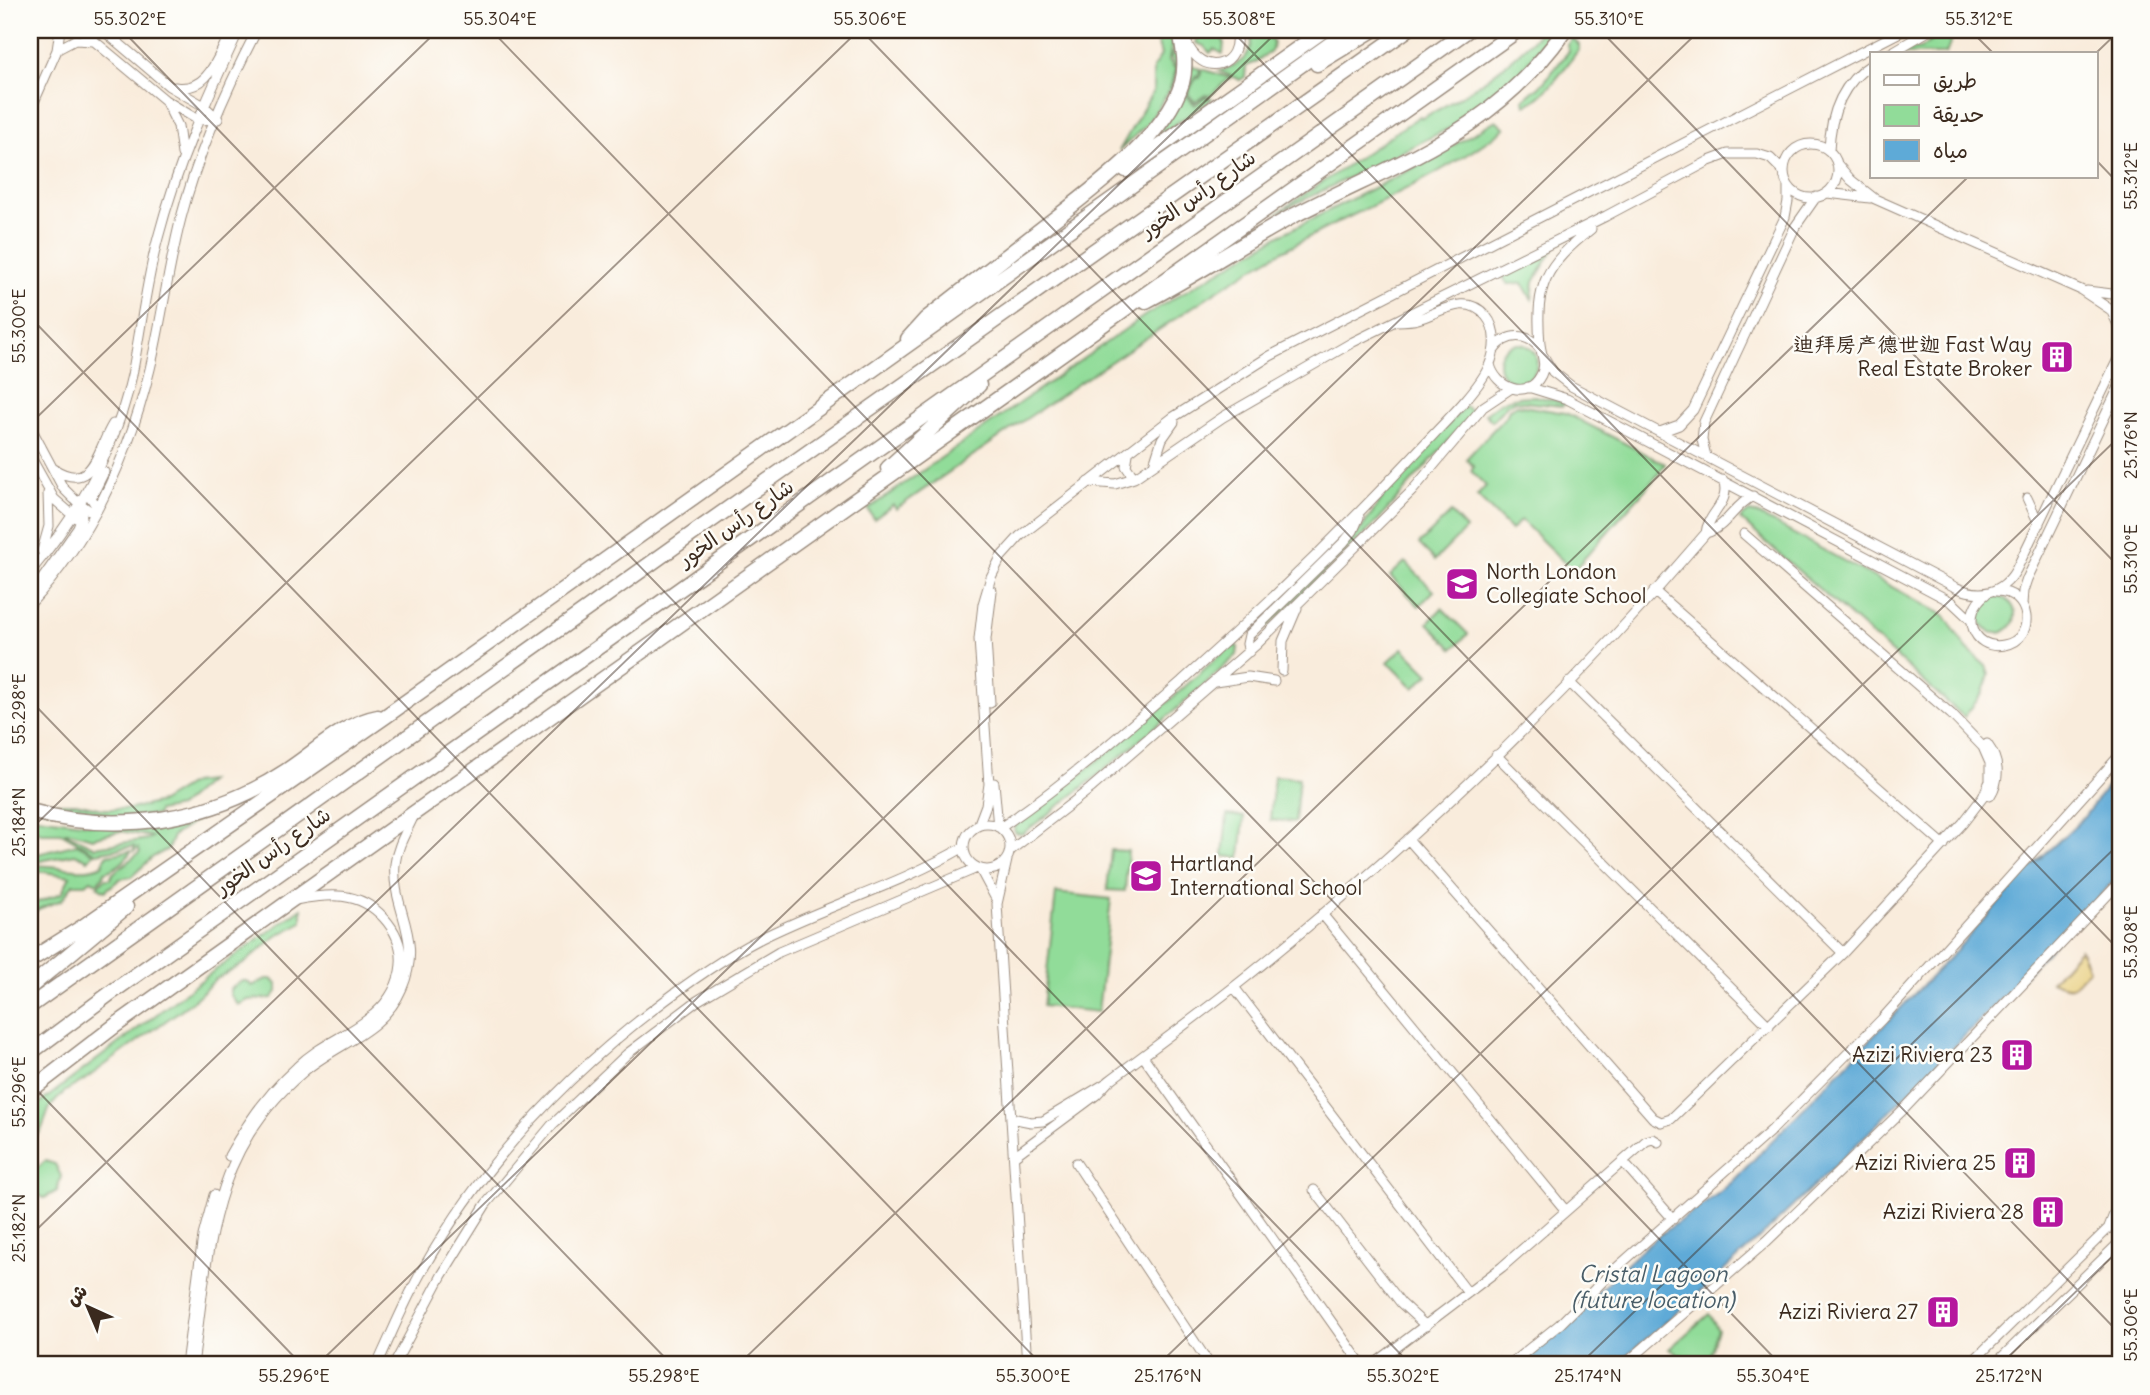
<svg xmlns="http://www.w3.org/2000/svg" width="2150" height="1395" font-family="Delius,'Playpen Sans Arabic','LXGW WenKai TC',sans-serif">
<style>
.green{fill:#91dc99;stroke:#66835c;stroke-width:2;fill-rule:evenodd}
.sand{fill:#eeda9e;stroke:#94825e;stroke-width:2}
.water{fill:#5eaad7;stroke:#4c6a7a;stroke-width:2}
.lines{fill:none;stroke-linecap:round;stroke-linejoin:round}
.minor-casing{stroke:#9a8b7d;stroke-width:11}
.highway-casing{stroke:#9a8b7d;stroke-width:17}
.minor{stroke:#fff;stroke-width:9}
.highway{stroke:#fff;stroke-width:14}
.ticks{fill:none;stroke:#3b2a1e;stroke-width:2;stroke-opacity:0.45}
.labels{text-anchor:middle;stroke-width:5;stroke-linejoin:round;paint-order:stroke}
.street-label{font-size:21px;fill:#3b2a1e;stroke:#fdfcf7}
.poi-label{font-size:21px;fill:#3b2a1e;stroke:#fdfcf7;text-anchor:end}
.water-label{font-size:23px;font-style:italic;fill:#495d68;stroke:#fdfcf7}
.neatline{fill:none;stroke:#3b2a1e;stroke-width:2.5}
.ticks-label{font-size:18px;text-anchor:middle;fill:#3b2a1e}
</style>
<rect width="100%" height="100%" fill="#fdfcf7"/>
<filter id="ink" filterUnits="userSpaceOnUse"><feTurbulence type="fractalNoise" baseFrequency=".0143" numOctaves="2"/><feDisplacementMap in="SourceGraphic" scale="14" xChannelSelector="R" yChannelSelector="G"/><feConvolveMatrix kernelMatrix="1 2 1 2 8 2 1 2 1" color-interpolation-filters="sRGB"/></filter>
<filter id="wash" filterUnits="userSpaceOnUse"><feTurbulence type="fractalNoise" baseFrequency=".00686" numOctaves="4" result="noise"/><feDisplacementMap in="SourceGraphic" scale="28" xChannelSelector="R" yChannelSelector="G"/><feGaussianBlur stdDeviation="1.57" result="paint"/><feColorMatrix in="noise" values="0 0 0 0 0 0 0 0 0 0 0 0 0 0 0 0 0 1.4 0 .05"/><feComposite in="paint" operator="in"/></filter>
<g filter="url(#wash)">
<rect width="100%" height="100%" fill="#f9ecdc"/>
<path class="green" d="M1154 30H1173C1180 50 1180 70 1171 90L1177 68 1171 57 1175 50 1172 42 1169 60 1176 70 1169 91 1148 123 1119 151 1153 91V68L1161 55Z
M1193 30H1218L1224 42 1223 54 1214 49 1210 53 1204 46 1196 43 1198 36Z
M1542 30H1554L1517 76 1489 101 1458 124 1277 213 1420 116 1422 118C1468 95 1507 68 1542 30Z
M1946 30H1955L1946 54H1899L1907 50 1920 49Z
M1267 35 1273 42 1272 50 1254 63 1246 66 1245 77 1240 80 1219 71C1237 66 1253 58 1251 36Z
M1572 38 1579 45V49C1567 65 1544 100 1525 105L1524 99 1544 82 1569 51 1567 45Z
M1191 65 1200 69 1199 75 1195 76 1186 95 1195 105 1205 97 1212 99 1158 136Z
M1202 69 1230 78 1210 96 1205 95 1195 102 1188 94 1196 77H1200Z
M1496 120 1505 128C1432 185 1344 214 1265 261 1227 283 1191 308 1154 333 1067 390 982 449 896 509L893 505 874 519 868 509 1147 314 1280 235 1427 161Z
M1555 246 1534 282 1532 299 1522 283 1508 284 1504 279 1505 273Z
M1499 363a19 19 0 1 1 38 0a19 19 0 1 1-38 0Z
M1535 396 1566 403 1562 406 1514 401 1507 405 1492 421 1485 414C1501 399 1513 396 1535 396Z
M1517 405 1566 413 1665 464 1658 475 1573 571 1521 520 1511 530 1477 496 1486 486 1471 471 1474 467 1466 459 1507 415 1509 409Z
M1465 406 1473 413 1373 526 1266 628 1263 625 1362 528 1387 491Z
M1749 512 1757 514 1944 615 1967 649 1986 666 1989 675 1982 694 1964 717 1740 519Z
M1451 513 1466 529 1435 560 1419 544Z
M1405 562 1434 591 1419 606 1390 576Z
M1979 615a18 18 0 1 1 36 0a18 18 0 1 1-36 0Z
M1442 608 1468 634 1453 649 1428 623Z
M1234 645 1238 647 1237 655C1168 718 1097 778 1022 834L1015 833 1014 829 1015 825 1081 774 1153 715 1229 647Z
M1403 648 1429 674 1414 688 1388 662Z
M1274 776 1299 778 1295 822 1270 820Z
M209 781 179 807 158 811 157 815 103 818 30 807V797L53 803H76L102 809H131L161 802 192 783Z
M1227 815 1244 817 1240 858 1223 856Z
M30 816C91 824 139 835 201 817L173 836 168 849 153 857 131 877 120 879 105 891 97 886 105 879H110L112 874 140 852 138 848 134 851V846L96 853 61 833H41L30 827ZM121 831 152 837 148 839 95 847 64 832H71L92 838Z
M77 844 94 853 88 860 75 854 35 862 30 861V856Z
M1111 850 1128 851 1125 891 1107 890Z
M131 851C125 862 116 869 104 872L103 877 97 883 91 880 86 884H73L62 900 38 909 30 918V905L62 893 70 876 44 872H30V866C53 862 81 876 102 865L107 855Z
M1056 893 1111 899 1098 1012 1043 1006Z
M302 908V922L275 937 245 963 216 979 193 1001 83 1081 64 1092 50 1107 41 1131 30 1142V1112L36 1106 211 973Z
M266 979H271L277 984V992L272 998 248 1000 238 1005 230 994V989L242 981H247L252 986Z
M45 1161 55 1164 61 1176 57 1191 44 1198 30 1190V1175Z
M1709 1314 1718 1329 1707 1365H1699L1669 1349Z"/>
<path class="sand" d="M2080 949 2089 969C2072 987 2075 991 2051 981Z"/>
<path class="water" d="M2120 769V874C2058 942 1993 1007 1929 1072 1828 1174 1726 1274 1615 1365H1518C1566 1329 1602 1284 1647 1245 1675 1222 1707 1205 1733 1181L1951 956 2029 869 2084 817Z"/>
</g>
<g filter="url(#ink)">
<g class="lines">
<defs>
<path id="minor" d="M81 30 165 100 198 120 218 119
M103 30 169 86 204 106 218 119
M1186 41C1202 80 1244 66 1235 30
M58 49 75 40 93 41
M1889 54 1930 30
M175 87C210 93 218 54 232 30
M166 102 178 126 182 154
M30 111 57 50 60 30
M1784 171a27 27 0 1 1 54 0a27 27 0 1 1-54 0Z
M1829 151C1830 116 1841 83 1872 64
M1837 164 1851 180 1875 199 2081 290 2111 310 2120 329
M1827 193 1870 198
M2087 291 2120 295
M1494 350C1507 332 1528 332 1541 350
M1543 356 1553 372 1571 386 1955 587C1980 598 2002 594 2016 570L2120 355
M1490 364C1495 388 1528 401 1541 375 1547 364 1541 355 1540 344 1535 284 1545 266 1591 229
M1528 387 1567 399 1952 602 1971 620
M30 426 63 488 74 499 94 514
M1660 432 1679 425 1693 410 1785 217 1788 201V186
M1128 454 1126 466 1134 478
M30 456 54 499 76 518
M1706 456 1702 440 1704 422 1795 227 1816 197
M1154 464 1162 439 1174 422
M54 469C94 494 97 449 113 424
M1089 482 1115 484 1134 478 1223 417 1353 342 1606 216 1709 161 1728 154H1757L1770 158 1784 172
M2027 498 2039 524
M101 503 95 504 91 498 104 472
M1706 533C1726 528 1734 505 1753 496
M42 551 49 526 48 493
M30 572C78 515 116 448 132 375 141 329 146 283 158 238 177 165 207 98 239 30
M1654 591 1944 845
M1986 594C1961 612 1971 651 2004 645 2037 639 2032 591 1996 591
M31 595 78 528 82 517 79 504
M30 604C91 538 129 456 150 369 162 319 168 268 181 218 197 156 228 86 257 30
M2022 604 2023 591 2027 579 2120 385
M1249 652 1247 644 1249 635 1344 542 1353 531 1359 517
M1282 671 1283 641 1297 608
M1215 682 1248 677 1274 681
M1569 682 1843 953
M990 703 986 639 992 591
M1987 744C1999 760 2001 778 1990 796
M1496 755 1769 1026
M994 783 998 827
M964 847a23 23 0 1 1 46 0a23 23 0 1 1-46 0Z
M978 826 986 805 989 784 979 639 983 604 991 577 1001 557 1020 536 1172 418 1270 356 1904 30
M1000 828C1065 784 1124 732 1182 681 1263 609 1340 534 1414 455 1434 433 1479 391 1489 366 1496 350 1497 329 1486 316 1466 292 1440 313 1418 319 1411 321 1404 321 1397 321
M1408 839 1653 1118 1661 1122 1671 1119 1843 953 1963 823 1983 797 1990 781V763L1983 747 1951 714 1744 534
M1011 850 1090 789 1257 644 1412 491 1483 407 1510 389
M1007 860 997 904 1027 1365
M980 869 996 899
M1322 914 1566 1211
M1234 987 1468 1293
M1143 1056 1362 1365
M1011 1118 1031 1122 1043 1121 1108 1082
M229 1156C247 1123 269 1092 297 1067 318 1046 345 1037 368 1019 402 994 414 951 384 918 359 890 328 894 295 900
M1014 1156 1096 1095 1109 1081C1156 1046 1203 1012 1249 975 1413 843 1569 694 1706 533 1708 512 1732 503 1723 480
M1623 1162 1673 1219
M1076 1163 1210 1365
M1314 1190 1401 1303 1426 1326
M2109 1227 2120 1199
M186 1365 203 1236 214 1195
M193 1365C209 1252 208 1152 303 1072 337 1043 383 1033 402 988 424 937 391 909 395 864 397 846 407 831 414 815
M377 1365C392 1333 405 1300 423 1269 483 1162 569 1072 667 999 699 975 734 951 770 934 834 903 903 883 964 847
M394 1365 442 1275 486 1204 552 1125 627 1054 697 1001 779 952 977 868
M1373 1365 1502 1267 1646 1141 1653 1139 1658 1142
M1509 1365 1560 1324 1614 1270 1773 1129 1882 1019 2120 755
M1624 1365 1767 1241 1906 1107 2120 882
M1969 1365 2120 1217
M1994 1365 2120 1242"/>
<path id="highway" d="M1317 64 1373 30
M1126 170 1324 30
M1146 301C1196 275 1243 243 1293 216 1400 160 1492 134 1565 30
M908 339 926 319C962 291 999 262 1035 234 1082 197 1164 141 1182 83 1187 65 1183 47 1180 30
M888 468 979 385
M30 811C117 835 211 821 286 771 314 753 344 723 378 717
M30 960 81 928 386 716 1350 30
M30 987 126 907
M30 1006 702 527 1407 30
M30 1053 112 992 1468 30
M30 1091 116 1025 290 901 1518 30"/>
</defs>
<use href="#minor" class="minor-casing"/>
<use href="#highway" class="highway-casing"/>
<use href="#minor" class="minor"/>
<use href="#highway" class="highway"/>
</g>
</g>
<path class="ticks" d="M122 30 1411 1365M491 30 1781 1365M861 30 2120 1334M1231 30 2120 951M1600 30 2120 568M1970 30 1994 54M2095 54 2120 30M2096 160 2120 185M30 317 1042 1365M30 424 438 30M30 700 672 1365M30 830 859 30M30 1083 302 1365M30 1236 1279 30M317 1365 1700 30M738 1365 1968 177M1158 1365 2120 436M1579 1365 2120 843M2000 1365 2120 1249"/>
<defs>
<symbol id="building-square" viewBox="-11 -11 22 22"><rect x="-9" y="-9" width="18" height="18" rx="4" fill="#b5179e" stroke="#fdfcf7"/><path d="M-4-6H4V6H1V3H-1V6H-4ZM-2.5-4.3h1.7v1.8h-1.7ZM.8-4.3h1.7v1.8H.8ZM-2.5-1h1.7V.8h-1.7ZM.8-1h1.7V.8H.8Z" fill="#fff"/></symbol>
<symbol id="school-square" viewBox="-11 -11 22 22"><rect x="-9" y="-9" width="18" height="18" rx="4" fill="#b5179e" stroke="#fdfcf7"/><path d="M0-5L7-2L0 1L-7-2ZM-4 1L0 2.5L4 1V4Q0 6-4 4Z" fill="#fff"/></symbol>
</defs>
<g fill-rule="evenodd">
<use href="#building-square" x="2038" y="338" width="38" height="38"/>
<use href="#school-square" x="1443" y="565" width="38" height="38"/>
<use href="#school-square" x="1127" y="857" width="38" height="38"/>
<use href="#building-square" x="1998" y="1036" width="38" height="38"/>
<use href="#building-square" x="2001" y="1144" width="38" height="38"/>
<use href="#building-square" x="2029" y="1193" width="38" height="38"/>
<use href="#building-square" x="1924" y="1293" width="38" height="38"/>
</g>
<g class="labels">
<g class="street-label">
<text transform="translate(1198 194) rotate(-35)" y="7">شارع رأس الخور</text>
<text transform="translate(736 523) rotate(-35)" y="7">شارع رأس الخور</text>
<text transform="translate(273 851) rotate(-35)" y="7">شارع رأس الخور</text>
</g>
<g class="poi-label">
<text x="2032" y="352">迪拜房产德世迦 Fast Way<tspan x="2032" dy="24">Real Estate Broker</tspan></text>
<text x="1486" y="579" text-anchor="start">North London<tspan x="1486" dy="24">Collegiate School</tspan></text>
<text x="1170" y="871" text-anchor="start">Hartland<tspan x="1170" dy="24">International School</tspan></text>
<text x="1993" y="1062">Azizi Riviera 23</text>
<text x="1996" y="1170">Azizi Riviera 25</text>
<text x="2024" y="1219">Azizi Riviera 28</text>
<text x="1918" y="1319">Azizi Riviera 27</text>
</g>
<g class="water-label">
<text x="1653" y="1282">Cristal Lagoon<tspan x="1653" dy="26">(future location)</tspan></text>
</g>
</g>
<rect width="2150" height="1395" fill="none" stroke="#fdfcf7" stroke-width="77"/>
<rect x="1870" y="52" width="228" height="126" fill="#fdfcf7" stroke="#afa8a0" stroke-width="2"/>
<rect x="1884" y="75" width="35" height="10" fill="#ffffff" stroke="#afa8a0" stroke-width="2"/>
<text x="1933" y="88" font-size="21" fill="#3b2a1e">طريق</text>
<rect x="1884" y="105" width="35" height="21" fill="#91dc99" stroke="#afa8a0" stroke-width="2"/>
<text x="1933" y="122" font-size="21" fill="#3b2a1e">حديقة</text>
<rect x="1884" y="140" width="35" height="21" fill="#5eaad7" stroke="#afa8a0" stroke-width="2"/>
<text x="1933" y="158" font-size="21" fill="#3b2a1e">مياه</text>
<g transform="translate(88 1307) rotate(316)" stroke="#fdfcf7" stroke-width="5" paint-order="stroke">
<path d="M0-5L12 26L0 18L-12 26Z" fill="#3b2a1e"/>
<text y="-10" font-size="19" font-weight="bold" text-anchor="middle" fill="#3b2a1e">ش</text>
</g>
<rect x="38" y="38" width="2074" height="1318" class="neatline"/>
<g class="ticks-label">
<text x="130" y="25">55.302°E</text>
<text x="500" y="25">55.304°E</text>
<text x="870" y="25">55.306°E</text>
<text x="1239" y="25">55.308°E</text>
<text x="1609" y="25">55.310°E</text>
<text x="1979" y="25">55.312°E</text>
<text transform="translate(2131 176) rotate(-90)" y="6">55.312°E</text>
<text transform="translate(19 326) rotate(-90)" y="6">55.300°E</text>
<text transform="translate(2131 445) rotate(-90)" y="6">25.176°N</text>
<text transform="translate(2131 559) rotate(-90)" y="6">55.310°E</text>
<text transform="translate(19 709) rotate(-90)" y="6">55.298°E</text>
<text transform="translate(19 822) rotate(-90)" y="6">25.184°N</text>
<text transform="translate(2131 942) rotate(-90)" y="6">55.308°E</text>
<text transform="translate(19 1092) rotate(-90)" y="6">55.296°E</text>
<text transform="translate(19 1228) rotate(-90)" y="6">25.182°N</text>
<text transform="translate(2131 1325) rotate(-90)" y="6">55.306°E</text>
<text x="294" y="1382">55.296°E</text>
<text x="664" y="1382">55.298°E</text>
<text x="1033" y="1382">55.300°E</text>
<text x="1168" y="1382">25.176°N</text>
<text x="1403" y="1382">55.302°E</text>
<text x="1588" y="1382">25.174°N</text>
<text x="1773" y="1382">55.304°E</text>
<text x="2009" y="1382">25.172°N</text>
</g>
</svg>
